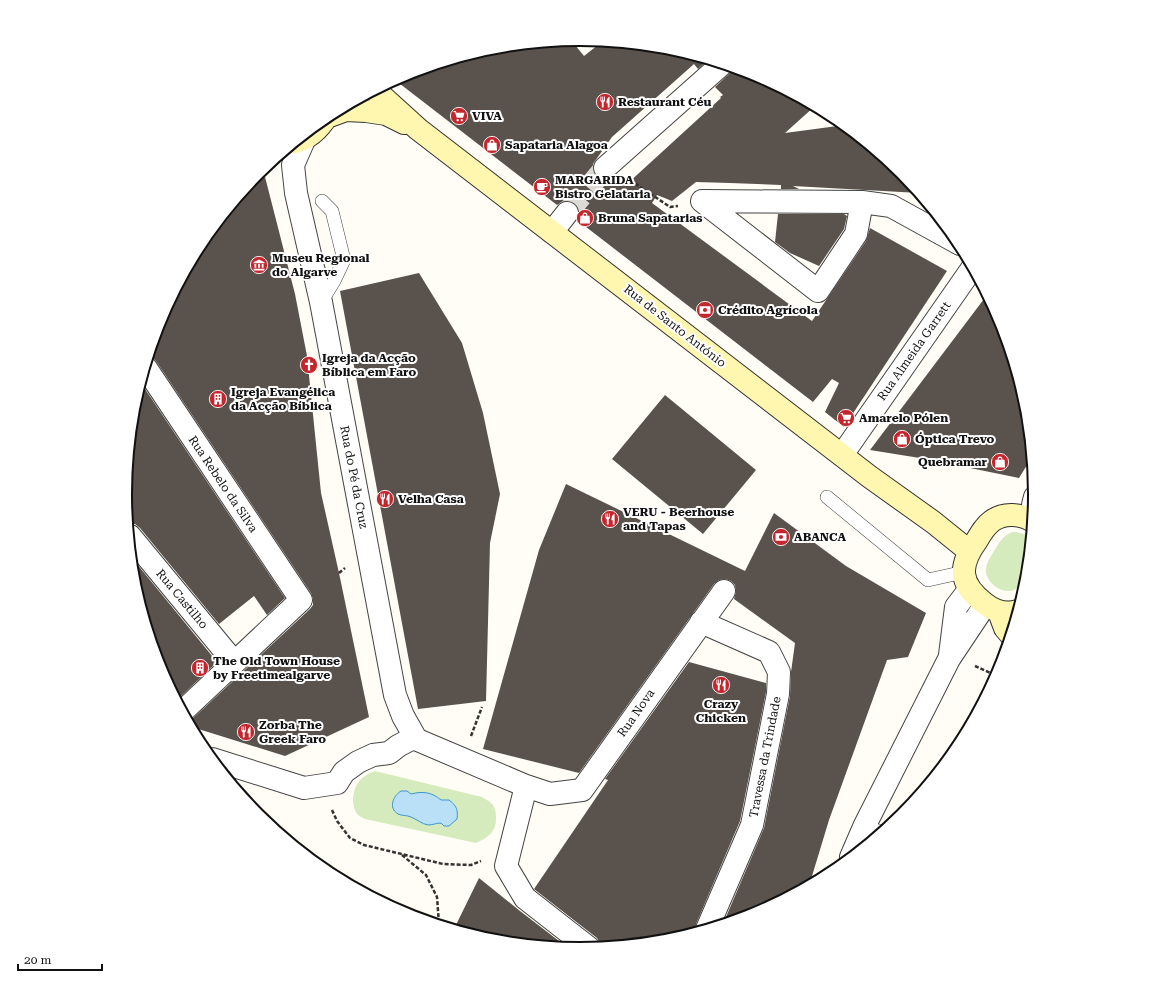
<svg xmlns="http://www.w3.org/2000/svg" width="1161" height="988" font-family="'Roboto Serif',serif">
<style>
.green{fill:#d5ebbd}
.water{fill:#b9e0f7;stroke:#3f96cf}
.building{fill:#5a524d}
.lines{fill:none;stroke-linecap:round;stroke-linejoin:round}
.street-tunnel{stroke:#dbdad3;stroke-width:22;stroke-dasharray:22 11;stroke-linecap:butt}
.lane-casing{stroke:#444;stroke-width:14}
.street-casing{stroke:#444;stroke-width:24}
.secondary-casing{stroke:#333;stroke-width:24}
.path{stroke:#333;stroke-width:2.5;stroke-dasharray:4 2;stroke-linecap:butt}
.lane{stroke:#fff;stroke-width:13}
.street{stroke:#fff;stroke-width:22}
.secondary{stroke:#fff6b0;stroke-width:22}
.labels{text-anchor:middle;stroke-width:4;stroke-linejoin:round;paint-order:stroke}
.poi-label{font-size:12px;font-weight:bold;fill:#111;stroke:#fff;text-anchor:start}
.street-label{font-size:12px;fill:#111;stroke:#fff}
.rim{fill:none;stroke:#111;stroke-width:2}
</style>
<rect width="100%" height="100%" fill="#fffdf5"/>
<path class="green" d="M1013 532C1020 532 1025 534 1031 538 1030 549 1030 563 1028 572 1027 575 1025 578 1023 580 1020 585 1016 591 1009 591 998 592 984 580 986 568 987 562 991 556 994 551 1000 542 1002 536 1013 532Z
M375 771 482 797C484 799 488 800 490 802 495 806 496 812 496 817 497 831 488 838 476 843L365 819C363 818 359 816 357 814 354 810 353 804 353 799 354 784 361 776 375 771Z"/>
<path class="water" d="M401 791H407L411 794C422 791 432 792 441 800H449C457 806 458 810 457 819L449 826H444L441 823C437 823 432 825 428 825 422 824 416 819 411 817 407 815 402 816 398 814 388 808 393 796 401 791Z"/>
<path class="building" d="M571 40 584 56 603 41 669 48 708 60 698 69 694 64 612 137 595 161 593 164V170L595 176 601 180H608L615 176 627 184 721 98 720 97 723 95 715 87 730 73 734 67 755 74 815 106 785 133 845 125 902 172 919 193 793 186 799 189H781V185L730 183 696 182 672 201 657 195 652 203 812 321 866 241 870 228 947 271 844 427 825 412 839 383 832 379 813 402 577 220 579 214V209L574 203 569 201H563L557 205 395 80 407 74 492 48Z
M263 169 295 294 307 356 321 493 339 573 369 717 285 756 192 727 189 722 310 609 313 605V599L311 593 156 361 152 357 149 356 160 320 202 241 259 172Z
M778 214H844L847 216 844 229 819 266 790 253 775 242Z
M419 273 462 343 483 413 500 494 490 543 486 701 418 709 340 291Z
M987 295 1001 320 1027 405 1032 457 1019 478 926 459 870 450Z
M141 383 285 598 267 615 254 596 219 624 140 528 135 524H128L126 494 134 405Z
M665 395 756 470 703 534 612 459Z
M566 484 745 571 774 513 846 566 926 613 908 657 887 660 829 820 809 886 754 914 723 924 764 828 790 696 791 672 795 643 734 599 736 592 735 585 731 581 725 579 719 580 714 584 579 773 483 749 539 550Z
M132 558 217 662 177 700 160 668 134 583Z
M689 662 766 683V692L740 821 696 924 695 932 669 940 601 947 600 943 597 938 534 889 608 780 605 779Z
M479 878 520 911 568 948 492 940 454 929Z"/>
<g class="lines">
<path class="street-tunnel" d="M567 213 605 168"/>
<defs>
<path id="lane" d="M321 302 334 281 344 260 332 211 322 201
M827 497 928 580 964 572
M864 827 882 832"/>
<path id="street" d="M304 140 293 165 296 193 321 302 395 695 403 716 416 739 413 738
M605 168 722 64
M862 202 856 234 818 291 702 201 862 202 891 206 960 244
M552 232 567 213
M146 368 301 600 183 711
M842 455 973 267
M1033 517V505L1035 497
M130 536 234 662
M701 622 769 652 779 672 778 694 752 825 707 929
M950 655 956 607 969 590
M212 759 304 788 337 783 344 772 358 762 373 755 389 753 398 746 413 738 526 786 506 866 525 898 589 948
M526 786 550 794 582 790 724 591
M851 857 864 827 949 659 985 605"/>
<path id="secondary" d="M375 90 418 129 870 477 933 522 969 551
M327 117 346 110 366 111 386 114 404 123
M295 142C310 138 319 129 327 116
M1018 611C1006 615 994 611 984 603 958 583 959 565 977 540 981 533 985 526 992 521 1004 512 1021 514 1033 521
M999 612 1005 628 1011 635"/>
</defs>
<use href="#lane" class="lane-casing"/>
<use href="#street" class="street-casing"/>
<use href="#secondary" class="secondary-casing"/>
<path class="path" d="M630 180 670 207 678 206
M339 573 345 568
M975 666 997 676
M471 736 482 707
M332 810 337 821 350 838 364 845 443 864 471 865 481 861
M402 855 426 875 437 897 439 924"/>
<use href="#lane" class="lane"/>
<use href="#street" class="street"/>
<use href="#secondary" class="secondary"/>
</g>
<defs>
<symbol id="restaurant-disc" viewBox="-11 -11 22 22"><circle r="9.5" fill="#c4262e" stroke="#fff"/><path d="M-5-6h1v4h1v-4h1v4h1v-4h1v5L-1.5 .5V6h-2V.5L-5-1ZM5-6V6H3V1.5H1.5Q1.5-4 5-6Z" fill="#fff"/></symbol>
<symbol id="supermarket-disc" viewBox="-11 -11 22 22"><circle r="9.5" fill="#c4262e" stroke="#fff"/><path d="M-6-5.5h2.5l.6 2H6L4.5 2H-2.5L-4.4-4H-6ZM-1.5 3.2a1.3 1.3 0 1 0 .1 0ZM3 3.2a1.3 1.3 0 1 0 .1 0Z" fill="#fff"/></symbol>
<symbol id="shop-disc" viewBox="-11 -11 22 22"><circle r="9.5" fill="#c4262e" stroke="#fff"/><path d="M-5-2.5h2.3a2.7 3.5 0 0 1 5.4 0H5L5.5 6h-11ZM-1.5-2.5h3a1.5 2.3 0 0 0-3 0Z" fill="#fff"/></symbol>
<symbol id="cafe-disc" viewBox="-11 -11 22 22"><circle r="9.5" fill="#c4262e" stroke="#fff"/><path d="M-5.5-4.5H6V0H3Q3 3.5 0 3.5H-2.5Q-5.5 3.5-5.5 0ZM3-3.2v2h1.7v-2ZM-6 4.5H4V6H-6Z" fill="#fff"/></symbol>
<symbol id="museum-disc" viewBox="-11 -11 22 22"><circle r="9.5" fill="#c4262e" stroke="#fff"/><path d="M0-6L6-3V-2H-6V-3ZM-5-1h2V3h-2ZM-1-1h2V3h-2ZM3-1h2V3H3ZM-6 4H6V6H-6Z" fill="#fff"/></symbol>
<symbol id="bank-disc" viewBox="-11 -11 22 22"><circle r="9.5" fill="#c4262e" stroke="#fff"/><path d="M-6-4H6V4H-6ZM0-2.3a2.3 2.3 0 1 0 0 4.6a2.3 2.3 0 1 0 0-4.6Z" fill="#fff"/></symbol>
<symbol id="church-disc" viewBox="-11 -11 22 22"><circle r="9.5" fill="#c4262e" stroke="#fff"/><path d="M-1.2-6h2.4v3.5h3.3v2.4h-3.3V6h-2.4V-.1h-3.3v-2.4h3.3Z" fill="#fff"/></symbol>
<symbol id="building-disc" viewBox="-11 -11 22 22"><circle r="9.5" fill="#c4262e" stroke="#fff"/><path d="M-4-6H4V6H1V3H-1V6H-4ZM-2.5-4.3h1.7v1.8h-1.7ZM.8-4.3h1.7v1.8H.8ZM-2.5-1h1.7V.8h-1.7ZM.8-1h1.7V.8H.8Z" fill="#fff"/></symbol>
</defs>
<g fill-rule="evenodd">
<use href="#restaurant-disc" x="595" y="92" width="20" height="20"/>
<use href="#supermarket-disc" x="449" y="106" width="20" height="20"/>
<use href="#shop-disc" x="482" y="135" width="20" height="20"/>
<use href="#cafe-disc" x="532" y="177" width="20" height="20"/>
<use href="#shop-disc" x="575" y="208" width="20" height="20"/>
<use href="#museum-disc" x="249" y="255" width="20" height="20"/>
<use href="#bank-disc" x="695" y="300" width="20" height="20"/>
<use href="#church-disc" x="299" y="355" width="20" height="20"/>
<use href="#building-disc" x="208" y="389" width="20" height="20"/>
<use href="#supermarket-disc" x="836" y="408" width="20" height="20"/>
<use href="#shop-disc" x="892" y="429" width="20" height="20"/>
<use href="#shop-disc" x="990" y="452" width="20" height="20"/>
<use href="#restaurant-disc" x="375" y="489" width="20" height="20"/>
<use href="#restaurant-disc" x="600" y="509" width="20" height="20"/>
<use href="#bank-disc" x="771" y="527" width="20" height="20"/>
<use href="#building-disc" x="190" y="658" width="20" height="20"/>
<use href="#restaurant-disc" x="711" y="675" width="20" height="20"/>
<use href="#restaurant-disc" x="236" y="722" width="20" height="20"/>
</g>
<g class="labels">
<g class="poi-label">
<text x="618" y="106">Restaurant Céu</text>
<text x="472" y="120">VIVA</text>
<text x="505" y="149">Sapataria Alagoa</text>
<text x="555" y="184">MARGARIDA<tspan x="555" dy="14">Bistro Gelataria</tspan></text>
<text x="598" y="222">Bruna Sapatarias</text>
<text x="272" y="262">Museu Regional<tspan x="272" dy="14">do Algarve</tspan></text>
<text x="718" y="314">Crédito Agrícola</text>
<text x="322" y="362">Igreja da Acção<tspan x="322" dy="14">Bíblica em Faro</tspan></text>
<text x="231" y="396">Igreja Evangélica<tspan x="231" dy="14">da Acção Bíblica</tspan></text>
<text x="859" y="422">Amarelo Pólen</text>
<text x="915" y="443">Óptica Trevo</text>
<text x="987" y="466" text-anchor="end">Quebramar</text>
<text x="398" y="503">Velha Casa</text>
<text x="623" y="516">VERU - Beerhouse<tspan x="623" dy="14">and Tapas</tspan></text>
<text x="794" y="541">ABANCA</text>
<text x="213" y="665">The Old Town House<tspan x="213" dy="14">by Freetimealgarve</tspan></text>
<text x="721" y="708" text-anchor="middle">Crazy<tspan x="721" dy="14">Chicken</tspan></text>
<text x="259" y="729">Zorba The<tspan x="259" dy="14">Greek Faro</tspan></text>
</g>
<g class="street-label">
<text transform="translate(675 326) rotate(38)" y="4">Rua de Santo António</text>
<text transform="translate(914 351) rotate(-55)" y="4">Rua Almeida Garrett</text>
<text transform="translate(354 477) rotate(79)" y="4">Rua do Pé da Cruz</text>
<text transform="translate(223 484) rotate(56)" y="4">Rua Rebelo da Silva</text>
<text transform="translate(182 599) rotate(50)" y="4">Rua Castilho</text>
<text transform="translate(636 713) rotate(-55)" y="4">Rua Nova</text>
<text transform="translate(765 757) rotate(-79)" y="4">Travessa da Trindade</text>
</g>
</g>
<path d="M0 0H1161V988H0ZM132 494a448 448 0 1 1 896 0a448 448 0 1 1-896 0Z" fill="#fff" fill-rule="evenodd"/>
<path class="rim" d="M132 494a448 448 0 1 1 896 0a448 448 0 1 1-896 0Z"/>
<path d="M18 964v6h84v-6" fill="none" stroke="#111111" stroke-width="2"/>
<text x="24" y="964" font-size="12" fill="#111111" stroke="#ffffff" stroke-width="3" paint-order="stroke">20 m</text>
</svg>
